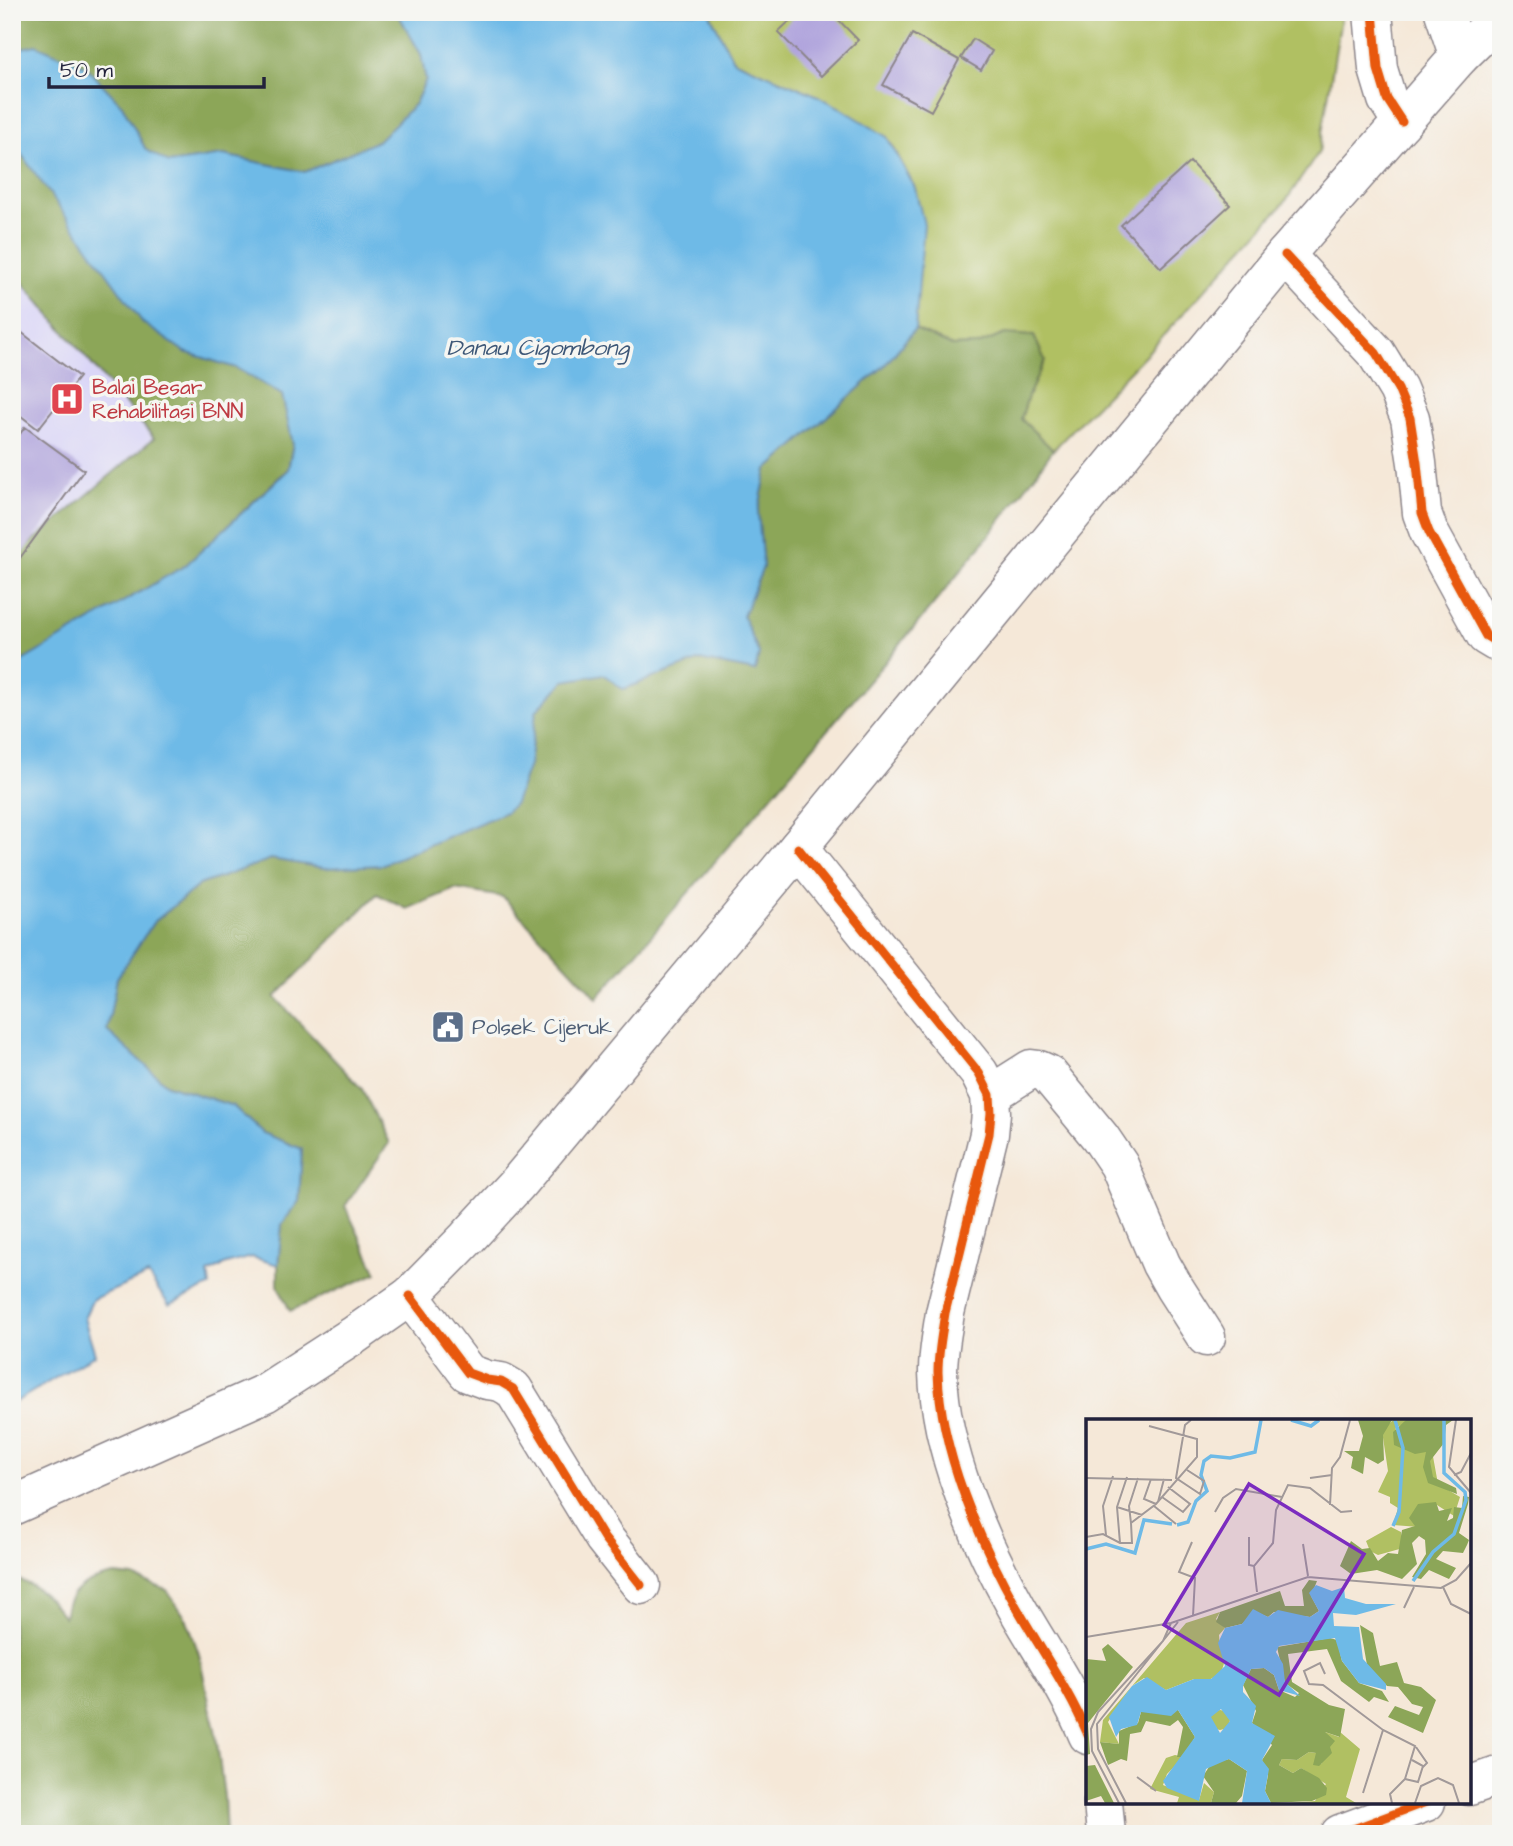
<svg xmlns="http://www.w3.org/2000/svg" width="1513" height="1846" font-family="'Architects Daughter',sans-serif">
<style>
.built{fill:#dad6f7}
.green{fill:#b0c062;stroke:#69714e;stroke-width:2}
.forest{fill:#8ca658;stroke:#57644a;stroke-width:2}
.water{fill:#6ebae7;stroke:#486e91;stroke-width:2}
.building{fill:#b1a5dd}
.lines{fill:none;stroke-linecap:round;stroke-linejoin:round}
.minor-casing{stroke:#8c858a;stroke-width:41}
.highway-casing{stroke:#8c858a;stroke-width:41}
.minor{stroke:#fff;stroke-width:38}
.highway{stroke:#fff;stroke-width:38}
.cycleway-casing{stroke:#f6f6f2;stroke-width:13}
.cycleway{stroke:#e8590c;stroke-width:9}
.labels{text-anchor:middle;stroke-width:7;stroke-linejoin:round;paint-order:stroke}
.health-label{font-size:21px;fill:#be3a42;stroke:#f6f6f2;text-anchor:start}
.service-label{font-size:21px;fill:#4e5e75;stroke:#f6f6f2;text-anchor:start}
.water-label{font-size:23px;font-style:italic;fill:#3d5777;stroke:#f6f6f2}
.inset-river{fill:none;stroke:#6ebae7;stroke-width:3.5}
.inset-road{fill:none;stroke:#a19999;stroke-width:2}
.view{fill:#7b2cbf;fill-opacity:0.15;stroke:#7b2cbf;stroke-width:3.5}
.inset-edge{fill:none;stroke:#22223b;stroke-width:3.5}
</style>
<rect width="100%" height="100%" fill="#f6f6f2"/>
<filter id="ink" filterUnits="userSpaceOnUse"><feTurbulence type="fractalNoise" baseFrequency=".0143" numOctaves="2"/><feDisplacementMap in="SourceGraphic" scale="14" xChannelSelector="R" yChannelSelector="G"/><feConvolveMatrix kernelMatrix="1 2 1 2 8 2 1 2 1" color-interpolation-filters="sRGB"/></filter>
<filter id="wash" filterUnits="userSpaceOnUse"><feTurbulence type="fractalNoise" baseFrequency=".00686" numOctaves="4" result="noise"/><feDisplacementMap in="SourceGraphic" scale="28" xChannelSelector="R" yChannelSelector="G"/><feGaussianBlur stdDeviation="1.57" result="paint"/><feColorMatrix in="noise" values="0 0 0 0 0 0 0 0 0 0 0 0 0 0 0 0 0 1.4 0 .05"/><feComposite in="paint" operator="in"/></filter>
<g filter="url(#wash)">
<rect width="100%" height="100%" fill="#f5e8d8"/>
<path class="built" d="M12 270 154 438 12 559Z"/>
<path class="green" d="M709 12H1342L1319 152 1285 202 1149 351 1053 450 1021 419 1028 396 1045 360 1005 334 978 345 952 346 915 329 917 298 915 188 894 148 887 137 816 95 733 60Z"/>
<path class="forest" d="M12 12H397L421 54 426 80 415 104 378 141 305 172 223 155 169 163 146 150 122 105 36 45 12 50Z
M12 150H19L185 352 236 368 282 395 293 444 288 469 186 565 12 667V559L154 438 12 270Z
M915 329 952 346 978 345 1005 334 1034 336 1045 360 1028 396 1021 419 1053 450C992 536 925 615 857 695 771 797 684 898 597 998L503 897 455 889 407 909 377 894 275 997 362 1089 389 1143 345 1206 377 1273 290 1311 278 1286V1265L282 1224 299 1201 302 1149 262 1133 233 1106 167 1085 107 1031 117 978 153 923 199 885 271 859 325 868 381 865 506 812 529 765 536 711 564 681 603 674 623 689 700 660 755 671 759 653 743 616 763 567 758 512 767 470 885 365Z
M115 1575 134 1577 167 1590 187 1620 199 1654 216 1735 224 1796 226 1834H12V1578C35 1583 50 1599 64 1617 65 1612 66 1604 69 1600 78 1583 98 1578 115 1575Z"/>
<path class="water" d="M397 12H709L733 60 816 95 841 108 887 137 915 188 924 224 915 329 885 365 767 470 758 512 763 567 743 616 759 654 755 671 700 660 623 689 603 674 564 681 536 711 529 765 515 803 506 812 381 865 325 868 271 859 199 885 153 923 117 978 107 1031 167 1085 233 1106 262 1133 302 1149 299 1201 282 1224 278 1265 252 1257 226 1264 208 1273 210 1286 169 1305 148 1275 93 1299 84 1318 95 1354 12 1404V667L186 565 288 470 293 444 282 395 236 368 185 352 143 323 19 151 12 150V50L36 45 85 66 122 105 146 150 169 163 223 155 305 172 378 141 415 104 426 80 421 54Z"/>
<g id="blocks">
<path class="building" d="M799 12H831L858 40 821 76 778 32Z
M912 34 959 60 931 111 883 85Z
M973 39 992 51 981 70 961 58Z
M1190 162 1230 205 1161 268 1121 225Z
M12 325 79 377 38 429 12 409Z
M25 427 84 470 12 569V445Z"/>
</g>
</g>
<g filter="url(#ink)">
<use href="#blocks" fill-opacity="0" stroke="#8c858a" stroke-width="2"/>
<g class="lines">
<defs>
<path id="minor" d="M1373 12 1378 69 1387 99 1402 122
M1444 12 1459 57
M1285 255 1376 353 1398 389 1410 418 1417 463 1422 513 1429 532 1486 636 1496 642H1501
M798 848 979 1073 990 1095 991 1113 989 1134 945 1313C942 1333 938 1352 938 1372 940 1451 979 1540 1017 1608 1041 1650 1069 1690 1088 1735
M990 1095 1031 1069 1039 1070 1048 1074 1100 1137 1119 1165 1161 1264 1174 1287 1206 1337
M410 1296 468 1373 487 1380 501 1382 513 1389 604 1538 641 1585
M1469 1786 1501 1775
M1103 1802 1106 1834
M1340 1834 1426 1802"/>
<path id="highway" d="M12 1506 265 1393 353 1336 410 1296 467 1238 517 1184 798 848 1285 255 1459 57 1501 16"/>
</defs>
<use href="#minor" class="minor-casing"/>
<use href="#highway" class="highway-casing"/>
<use href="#minor" class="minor"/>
<use href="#highway" class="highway"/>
<defs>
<path id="cycleway" d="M1373 12 1378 69 1387 99 1402 122
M1285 255 1376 353 1398 389 1410 418 1417 463 1422 513 1429 532 1486 636 1496 642H1501
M798 848 979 1073 990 1095 991 1113 989 1134 945 1313C942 1333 938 1352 938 1372 940 1451 979 1540 1017 1608 1041 1650 1069 1690 1088 1735
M410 1296 468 1373 487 1380 501 1382 513 1389 604 1538 641 1585
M1340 1834 1426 1802"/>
</defs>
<use href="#cycleway" class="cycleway-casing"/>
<use href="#cycleway" class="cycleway"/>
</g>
</g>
<defs>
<symbol id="hospital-square" viewBox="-11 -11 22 22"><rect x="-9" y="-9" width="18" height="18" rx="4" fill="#e0444e" stroke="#f6f6f2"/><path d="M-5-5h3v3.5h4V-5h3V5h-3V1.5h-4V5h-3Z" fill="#fff"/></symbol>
<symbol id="civic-square" viewBox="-11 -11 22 22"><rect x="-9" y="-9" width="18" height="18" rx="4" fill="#5c6f8a" stroke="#f6f6f2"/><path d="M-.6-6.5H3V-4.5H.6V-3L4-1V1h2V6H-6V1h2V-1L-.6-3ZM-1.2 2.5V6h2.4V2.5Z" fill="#fff"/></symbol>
</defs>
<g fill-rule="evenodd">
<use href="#hospital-square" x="48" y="380" width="38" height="38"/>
<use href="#civic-square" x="429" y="1008" width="38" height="38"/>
</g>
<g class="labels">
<g class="health-label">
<text x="92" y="394">Balai Besar<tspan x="92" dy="24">Rehabilitasi BNN</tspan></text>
</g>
<g class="service-label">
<text x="472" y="1034">Polsek Cijeruk</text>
</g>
<g class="water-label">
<text x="538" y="355">Danau Cigombong</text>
</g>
</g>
<g transform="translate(1086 1419)">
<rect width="385" height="385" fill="#f5e8d8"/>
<path d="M307 1H331L310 8 308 20 346 32 352 65 374 78 368 97 351 86 333 108 307 106 312 89 304 84V78L292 73 302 52 296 12ZM305 108 315 113 317 129 292 136 284 132 280 122ZM134 193 130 200 139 209 133 216 134 229 140 238 135 254 123 261 108 260 80 271 58 259 46 267 22 303 33 325 14 323 17 301 100 204ZM124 301a10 10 0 1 1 20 0a10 10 0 1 1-20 0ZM239 313 253 318 254 313 274 330 260 378 270 384H203L229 382 240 365 215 349 207 354 193 346 196 340 211 341 223 333 230 334 235 345 244 330ZM89 336 98 338 81 355 77 366 113 381 118 364 128 373 125 384H91L93 378 64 370 80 339Z" fill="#b0c062"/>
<path d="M272 1H306L297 16 298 41 292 45 279 38 277 55 265 49 267 38 258 32H273L277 17ZM320 1H367L360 6 358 24 344 42 347 58 370 69 371 75 342 64 337 48 340 33 329 35 308 26 307 13ZM377 77 383 78 382 85 373 114 383 121 381 126 377 134 357 132 350 140 370 149 363 160 343 151 335 160 326 158 340 135 339 121 333 117 326 124 331 145 316 160 291 151 265 155 254 147 265 122 276 130 284 129 292 142 302 134 312 135 316 111 329 107 323 99 332 85 350 83 353 92 366 89 361 102 367 99 368 88 376 89ZM223 161 231 162 225 177 233 192 224 198 188 193 182 198 170 193 156 205 139 209 130 203 134 193 194 172 199 187H218L216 171ZM274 206 287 214 294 247 311 243 318 264 335 268 350 281 337 314 302 298 309 287 333 296 337 288 326 285 312 268 301 267 281 246ZM244 219 251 221 256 242 273 264 296 272 303 283 288 278 283 283 255 262 241 230 202 235 206 263 243 286 259 290 254 318 239 313 249 322 244 328 246 334 233 347 227 346 230 334 223 333 211 341 196 340 193 346 207 354 215 349 233 359 241 369 240 376 226 382 185 384 179 372 182 356 176 341 186 326 166 304 170 292 157 266 165 250 178 249 188 256 193 271 209 278 213 274 199 264 191 228ZM22 225 47 248 2 304 4 335 0 336V240L20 242 16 230ZM92 291 109 318 98 338H91L97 308 92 301 84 307 60 302 55 313 44 315 41 342 35 340 22 346 14 323 33 325V312L52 304 55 293ZM143 340 161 352 156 377 150 384H125L128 373 117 357 125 345ZM9 346 28 384H19L15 377 0 382V347Z" fill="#8ca658"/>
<path d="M230 166 246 172 258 168 259 179 280 185H310L270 196 247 194 248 207 273 208 277 240 300 265V271L273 264 256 242 249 219 193 227 190 233 197 245 199 263 214 277 193 271 188 256 178 249 165 250 157 267V273L170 287 166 304 189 317 176 341 183 350 179 372 185 384H156L161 352 143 340 120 350 113 382 81 369 77 362 109 318 92 291 85 297 55 293 51 306 35 310 30 318 23 298 46 267 61 258 80 271 108 260H125L139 247 132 224 139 209 156 205 167 190 182 198 192 191 224 198 233 192 223 174ZM135 290 144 302 134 314 125 298Z" fill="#6ebae7" fill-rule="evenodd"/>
<path class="inset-river" d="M205 1 225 7 233 1M91 106 102 103 110 82 121 72 115 56 118 42 125 37 144 39 169 33 175 1M307 107 313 93 317 29 309 1M0 130 20 125 49 134 58 101 86 105M327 162 347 133 368 115 380 81 379 73 358 54V1"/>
<path class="inset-road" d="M370 1 363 48 385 74M101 51 118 62 114 75 90 59 99 6 105 1M368 56 375 53 385 34M0 59 86 61M224 59 246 56M65 60 58 80 70 85M76 78 97 93 104 85 82 68M72 83 78 60M244 86 246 49 254 38 264 1M68 87 90 105M31 88 56 96M129 93 137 79 150 70 196 78M45 104 43 87 52 59M20 116 17 87 27 57M0 118 17 115 34 124H46L45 104 70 85 111 38V20L63 7M163 118V146L168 147M106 123 93 153 109 159 107 197M34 124 31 88 41 58M217 125 222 157M357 168 365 185 385 195M171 173 168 147 187 124 190 91 202 66 224 69 255 93 266 92M318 189 328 168M0 218 85 204 222 158 355 169 370 161 385 144M239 255 234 244 218 252 223 265 237 266 297 311 329 327 319 360 304 375 306 384M330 328 341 344 337 348M51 358 70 372M319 360 332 363 337 347 326 341M277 374 297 311M33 384 6 332 5 310 12 293 77 222 85 204M40 384 12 330 11 305 92 203M329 384 335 367 352 359 367 366 373 384"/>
<path class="view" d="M163 65 278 135 193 276 78 206Z"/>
<rect width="385" height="385" class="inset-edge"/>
</g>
<rect width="1513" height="1846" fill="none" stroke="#f6f6f2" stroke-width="42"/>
<path d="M49 77v10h215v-10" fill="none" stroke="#22223b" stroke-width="3.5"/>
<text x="60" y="77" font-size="21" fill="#22223b" stroke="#f6f6f2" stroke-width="5" paint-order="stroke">50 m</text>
</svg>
